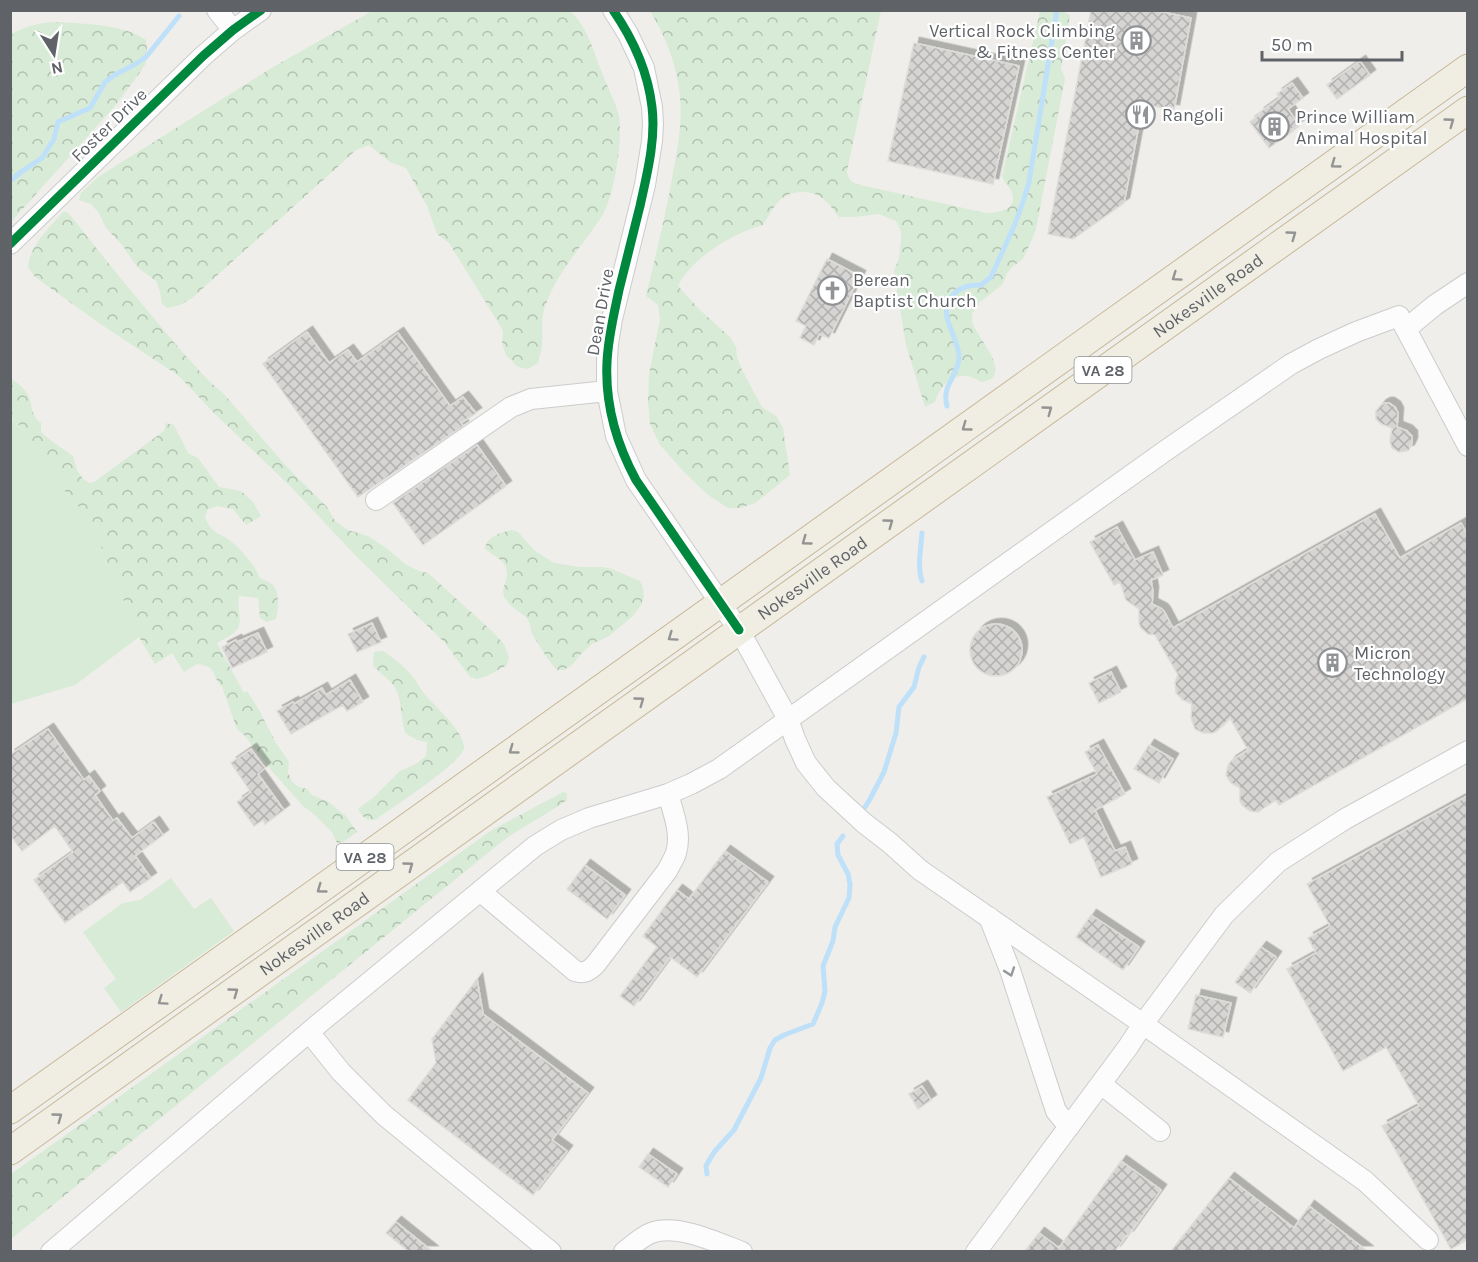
<svg xmlns="http://www.w3.org/2000/svg" width="1478" height="1262" font-family="Karla,sans-serif">
<style>
.green{fill:#d8ebd6}
.forest{fill:url(#forest-crowns)}
.lines{fill:none;stroke-linecap:round;stroke-linejoin:round}
.stream{stroke:#bfe0f9;stroke-width:5}
.building{fill:url(#building-cross-hatch);stroke:#deddd9;stroke-width:1.5;filter:url(#shadow)}
.minor-casing{stroke:#cbcccc;stroke-width:22}
.highway-casing{stroke:#c8b996;stroke-width:29}
.minor{stroke:#fdfcfc;stroke-width:20}
.highway{stroke:#f0ede3;stroke-width:27}
.cycleway-casing{stroke:#fff;stroke-width:13}
.cycleway{stroke:#00873e;stroke-width:9}
.oneway{stroke:#929393}
.oneway2{stroke:#96999c}
.labels{text-anchor:middle;stroke-width:4.5;stroke-linejoin:round;paint-order:stroke}
.shield{fill:#fff;stroke:#8f9295;stroke-width:1.5}
.shield-label{font-size:16px;font-weight:bold;fill:#5f6368}
.poi-label{font-size:18px;fill:#5f6368;stroke:#fff;text-anchor:start}
.street-label{font-size:18px;fill:#5f6368;stroke:#fff}
</style>
<defs>
<pattern id="forest-crowns" width="20" height="18" patternUnits="userSpaceOnUse" patternTransform="scale(1.5)"><rect width="20" height="18" fill="#d8ebd6"/><path d="M2 6a3 3 0 1 1 6 0M12 15a3 3 0 1 1 6 0" fill="none" stroke="#b2c2b1"/></pattern>
<pattern id="building-cross-hatch" width="8" height="8" patternUnits="userSpaceOnUse" patternTransform="scale(1.5)"><rect width="8" height="8" fill="#d6d5d3"/><path d="M0 0l8 8M0 8l8-8" fill="none" stroke="#b1b0af"/></pattern>
<filter id="shadow"><feDropShadow dx="5.5" dy="-5.5" stdDeviation="0" flood-color="#0004"/></filter>
</defs>
<rect width="100%" height="100%" fill="#efeeea"/>
<path class="green" d="M10 417 28 435 48 460 70 500 83 510 96 525 101 538 102 554 107 566 117 585 139 637 75 685 11 704Z
M171 878 194 909 211 898 234 931 121 1012 104 988 116 979 83 932 123 903 140 900Z"/>
<path class="forest" d="M372 11H570C588 27 594 53 603 75 608 89 616 102 619 117 623 140 614 197 602 216 583 245 558 271 546 304 540 318 543 331 542 345 542 351 539 357 538 363L528 369 518 367 506 355 502 344 503 332 501 327 449 243 437 234 427 206 406 168 390 162 369 145 356 150 341 164 192 298 180 305 167 308 162 303 160 292 156 281 137 267 123 246 106 228 99 213 91 204 79 200 81 193 98 177 273 67Z
M650 11H881L847 171C848 178 850 181 856 184L986 213C998 213 1018 210 1012 193 1010 186 1004 183 1002 176L1040 11H1062L1070 15 1061 68 1065 79 1036 229 1030 244 1023 259 1012 267 1007 273 1003 284 980 302 972 314C972 319 972 324 975 328 982 343 1014 378 981 382 961 368 941 380 935 402L925 407 906 345 894 271 899 258 901 240V231L896 221 879 214 854 217H839C834 211 829 203 823 199 818 194 812 193 805 192 780 191 775 206 763 225 735 232 690 259 678 286L700 310 730 337 736 347 737 357 742 370 762 407 776 416 783 428 790 475 755 503 740 508H728L708 495 685 473 660 445 650 424 648 402 649 374 660 319 658 305 646 296C655 259 664 221 671 184 676 155 683 126 680 97 677 65 666 37 650 11Z
M58 22C84 24 124 24 146 40L147 48 146 63 139 74 114 107 11 222V34C29 25 38 23 58 22Z
M63 212H67L70 215 122 280 183 353 210 382 224 394 286 466 327 507 335 521 348 530 368 536 389 550 405 564 419 571 428 573 493 632 504 644 509 657 507 665 487 676 477 679 470 677 445 643 354 554 292 488 214 413 179 376 99 323 35 277 28 267C30 245 49 228 63 212Z
M10 378C16 382 22 386 26 392 34 402 28 412 41 423V432L53 442 73 456 77 470 83 479 89 483 94 482 164 431 166 423 174 425 188 453 198 458 219 487 241 491 253 502 261 516 246 525 233 509 218 506 208 509 205 517C213 537 220 531 233 543 243 552 255 565 260 578 264 580 270 582 273 585 280 593 278 610 276 619L267 622 260 618 258 598 239 596C236 607 245 625 234 633 229 637 222 640 217 643L244 693 247 691 259 710 276 743 289 762 288 772 292 782 299 787 307 789 312 795 329 802 338 810 346 816 357 832 343 842 337 843 332 832 315 815 303 806 271 770 245 736 237 729 222 687C210 674 219 667 197 664L184 672 172 653 155 664 139 637 117 585 107 566 102 554 101 538 96 525 83 510 70 500 48 460 28 435 11 417Z
M512 530 518 532 534 550 554 563 580 567H602L612 569 640 581 643 588 644 596 641 605 633 616 609 636 592 644 580 655 572 665 564 670H557L547 658 531 632 530 624 526 617 511 606 504 597 503 590 507 576 506 567 502 561 485 549C486 537 501 532 512 530Z
M383 651C395 659 405 667 414 678 418 684 422 692 427 697 437 708 465 733 464 748 462 763 390 809 375 820 366 820 362 817 358 809L374 797 400 771 416 764 426 756 427 742 417 740 405 733C401 719 402 698 394 686 389 679 379 672 373 666L374 652Z
M563 792 567 793V800C545 816 521 827 499 844L11 1239V1174L492 830Z"/>
<g class="lines">
<path class="stream" d="M10 181 21 172 42 158 54 139 58 122 90 108 105 82 116 74 134 65 146 57 179 16
M947 406C941 385 958 377 959 358 960 337 933 312 955 293 962 286 971 285 981 285L991 277 1015 224 1024 199 1029 182 1057 10
M922 581C917 567 921 548 922 533
M865 807 870 799 884 772 896 733 899 707 914 687 919 667 924 657
M707 1174 706 1166 711 1157 715 1151 734 1130 761 1078 770 1048 775 1040 784 1035 813 1024 822 1003 825 991 823 966 833 941 835 927 849 898 850 884 848 874 838 855 837 844 843 836"/>
</g>
<path class="building" d="M1091 10H1153L1191 18 1174 110 1143 104 1124 203 1073 239 1048 234Z
M914 43 1019 66 993 184 888 161Z
M1360 61 1370 75 1337 99 1327 85Z
M1292 83 1303 98 1288 109 1299 125 1292 129 1293 131 1269 148 1250 122 1260 114 1259 113 1280 98 1277 94Z
M827 259 860 276 829 338 819 334 814 345 800 338 806 326 796 321Z
M307 332 329 363 348 350 357 362 398 333 450 406 463 397 476 413 461 423 463 426 358 497 263 364Z
M1385 403H1389L1395 407 1398 413 1397 427 1407 431 1412 436V443L1409 450 1406 451 1399 452 1392 448 1390 441 1392 428 1381 424 1376 419V411L1381 405Z
M477 445 506 486 423 545 393 503Z
M1375 514 1400 558 1461 523 1467 534V699L1279 805 1276 800 1258 812 1250 811 1242 805 1240 801V788L1231 783 1226 775 1228 765 1231 761 1248 750 1230 718 1217 731 1213 733H1203L1195 729 1191 718 1192 704 1183 700 1176 693 1175 682 1178 675 1155 635 1148 634 1141 628 1139 623V609L1126 600 1120 582 1114 585 1090 542 1117 527 1135 560 1153 552 1163 575 1151 580 1153 592 1152 604 1162 609 1165 613 1173 628Z
M372 623 381 642 357 652 348 634Z
M970 650a26 26 0 1 1 52 0a26 26 0 1 1-52 0Z
M258 633 267 652 232 668 222 647 236 640 237 642Z
M1111 672 1121 692 1099 703 1089 683Z
M350 680 363 702 347 711 343 705 291 734 277 711 293 702 294 704 322 688 326 695Z
M48 729 84 780 89 776 100 791 95 795 113 821 117 818 132 838 154 822 163 835 135 856 151 878 130 892 123 882 65 923 34 880 73 852 55 826 22 851 10 835V755Z
M1098 745 1125 794 1095 810 1115 851 1125 847 1132 864 1101 877 1084 837 1070 844 1047 797 1097 774 1085 752Z
M1149 745 1173 759 1159 783 1134 769Z
M251 749 265 768 258 774 284 810 265 824 263 820 254 826 237 802 251 792 231 763Z
M1467 796V1240L1451 1249 1382 1126 1419 1106 1386 1047 1343 1071 1287 969 1316 953 1308 938 1330 926 1307 884Z
M725 851 768 882 697 977 670 957 634 1006 620 996 657 947 643 936 677 890 689 899Z
M585 865 625 895 607 919 567 889Z
M1091 915 1139 947 1123 970 1076 937Z
M1261 947 1276 957 1250 993 1235 982Z
M477 979 483 1014 588 1093 552 1140 567 1151 533 1195 408 1100 436 1063 432 1039Z
M1196 995 1231 1003 1223 1037 1188 1029Z
M922 1086 931 1100 918 1109 909 1094Z
M648 1154 677 1174 668 1187 639 1167Z
M1121 1161 1161 1190 1128 1236 1127 1235 1115 1251H1025L1039 1233 1059 1248Z
M1229 1178 1294 1228 1309 1206 1367 1251H1171Z
M396 1222 432 1251H408L386 1233Z"/>
<g class="lines">
<defs>
<path id="minor" d="M217 10 233 30
M613 10 628 34 644 68 652 107 653 124 652 141 645 185 612 319 608 344 607 359V391L616 436 636 480 739 630 788 719 795 739 806 763 826 788 864 823 890 843 920 870 1143 1024 1365 1181 1428 1240
M10 244 203 56 233 30 261 10
M1406 329 1435 305 1468 283
M376 500 511 407 531 399 607 391
M480 891 575 971C584 974 589 971 595 965L667 871C670 865 674 859 676 853 682 834 673 812 668 794
M989 917 1010 970 1056 1111 1069 1127
M309 1032 341 1072 384 1115 551 1252
M1101 1084 1160 1131
M51 1252 322 1021 535 846 561 830 589 818 668 794 691 784 719 769 1165 451 1291 364 1319 349 1356 332 1399 316 1468 446
M624 1252C633 1245 641 1237 651 1233 677 1223 718 1243 742 1252
M976 1252 1128 1047 1143 1024 1224 915 1278 862 1345 819 1468 751"/>
<g id="highway">
<path d="M10 1110 297 906 1468 68"/>
<path id="s1" d="M10 1151 1468 110"/>
</g>
</defs>
<use href="#minor" class="minor-casing"/>
<use href="#highway" class="highway-casing"/>
<use href="#minor" class="minor"/>
<use href="#highway" class="highway"/>
<defs>
<path id="cycleway" d="M613 10C633 39 648 72 652 107 656 140 647 174 640 206 633 234 626 262 619 290 614 314 608 338 607 362 605 403 616 443 636 480L739 630
M10 244 203 56 233 30 261 10"/>
</defs>
<use href="#cycleway" class="cycleway-casing"/>
<use href="#cycleway" class="cycleway"/>
</g>
<defs><path id="oneway-chevron" d="M-2-3.5L2.5 0L-2 3.5" fill="none" stroke-width="1.6" stroke-linecap="round" stroke-linejoin="round" transform="scale(1.5)"/></defs>
<g class="oneway">
<use href="#oneway-chevron" transform="translate(1450 122) rotate(-36)"/>
<use href="#oneway-chevron" transform="translate(1335 164) rotate(144)"/>
<use href="#oneway-chevron" transform="translate(1292 235) rotate(-36)"/>
<use href="#oneway-chevron" transform="translate(1176 277) rotate(145)"/>
<use href="#oneway-chevron" transform="translate(1048 410) rotate(-36)"/>
<use href="#oneway-chevron" transform="translate(966 427) rotate(144)"/>
<use href="#oneway-chevron" transform="translate(889 523) rotate(-36)"/>
<use href="#oneway-chevron" transform="translate(806 541) rotate(144)"/>
<use href="#oneway-chevron" transform="translate(672 637) rotate(145)"/>
<use href="#oneway-chevron" transform="translate(640 701) rotate(-36)"/>
<use href="#oneway-chevron" transform="translate(513 750) rotate(144)"/>
<use href="#oneway-chevron" transform="translate(409 866) rotate(-36)"/>
<use href="#oneway-chevron" transform="translate(321 889) rotate(144)"/>
<use href="#oneway-chevron" transform="translate(234 992) rotate(-36)"/>
<use href="#oneway-chevron" transform="translate(162 1001) rotate(145)"/>
<use href="#oneway-chevron" transform="translate(58 1117) rotate(-36)"/>
</g>
<use class="oneway2" href="#oneway-chevron" transform="translate(1010 972) rotate(71)"/>
<defs>
<symbol id="building-ring" viewBox="-11 -11 22 22"><circle r="9.5" fill="#fff" stroke="#919496" stroke-width="1.5"/><path d="M-4-6H4V6H1V3H-1V6H-4ZM-2.5-4.3h1.7v1.8h-1.7ZM.8-4.3h1.7v1.8H.8ZM-2.5-1h1.7V.8h-1.7ZM.8-1h1.7V.8H.8Z" fill="#919496"/></symbol>
<symbol id="restaurant-ring" viewBox="-11 -11 22 22"><circle r="9.5" fill="#fff" stroke="#919496" stroke-width="1.5"/><path d="M-5-6h1v4h1v-4h1v4h1v-4h1v5L-1.5 .5V6h-2V.5L-5-1ZM5-6V6H3V1.5H1.5Q1.5-4 5-6Z" fill="#919496"/></symbol>
<symbol id="church-ring" viewBox="-11 -11 22 22"><circle r="9.5" fill="#fff" stroke="#919496" stroke-width="1.5"/><path d="M-1.2-6h2.4v3.5h3.3v2.4h-3.3V6h-2.4V-.1h-3.3v-2.4h3.3Z" fill="#919496"/></symbol>
</defs>
<g fill-rule="evenodd">
<use href="#building-ring" x="1120" y="24" width="33" height="33"/>
<use href="#restaurant-ring" x="1124" y="98" width="33" height="33"/>
<use href="#building-ring" x="1258" y="110" width="33" height="33"/>
<use href="#church-ring" x="816" y="274" width="33" height="33"/>
<use href="#building-ring" x="1316" y="646" width="33" height="33"/>
</g>
<g class="labels">
<g class="shield">
<rect x="1074.5" y="357" width="57" height="26" rx="4.5"/>
<rect x="336.5" y="844" width="57" height="26" rx="4.5"/>
</g>
<g class="shield-label">
<text x="1103" y="376">VA 28</text>
<text x="365" y="863">VA 28</text>
</g>
<g class="poi-label">
<text x="1115" y="37" text-anchor="end">Vertical Rock Climbing<tspan x="1115" dy="21">&amp; Fitness Center</tspan></text>
<text x="1162" y="121">Rangoli</text>
<text x="1296" y="123">Prince William<tspan x="1296" dy="21">Animal Hospital</tspan></text>
<text x="853" y="286">Berean<tspan x="853" dy="21">Baptist Church</tspan></text>
<text x="1354" y="659">Micron<tspan x="1354" dy="21">Technology</tspan></text>
</g>
<g class="street-label">
<text transform="translate(109 125) rotate(-44)" y="6">Foster Drive</text>
<text dy="6" stroke="none"><textPath href="#s1" startOffset="1472">Nokesville Road</textPath></text>
<text transform="translate(600 312) rotate(-80)" y="6">Dean Drive</text>
<text dy="6" stroke="none"><textPath href="#s1" startOffset="986">Nokesville Road</textPath></text>
<text dy="6" stroke="none"><textPath href="#s1" startOffset="374">Nokesville Road</textPath></text>
</g>
</g>
<rect width="1478" height="1262" fill="none" stroke="#5f6368" stroke-width="24"/>
<g transform="translate(54 54) rotate(168)" stroke="#ffffff" stroke-width="4.5" paint-order="stroke">
<path d="M0-4.5L10 22L0 15L-10 22Z" fill="#5f6368"/>
<text y="-9" font-size="16" font-weight="bold" text-anchor="middle" fill="#5f6368">N</text>
</g>
<path d="M1262 51v9h140v-9" fill="none" stroke="#5f6368" stroke-width="3"/>
<text x="1271" y="51" font-size="18" fill="#5f6368" stroke="#ffffff" stroke-width="4.5" paint-order="stroke">50 m</text>
</svg>
